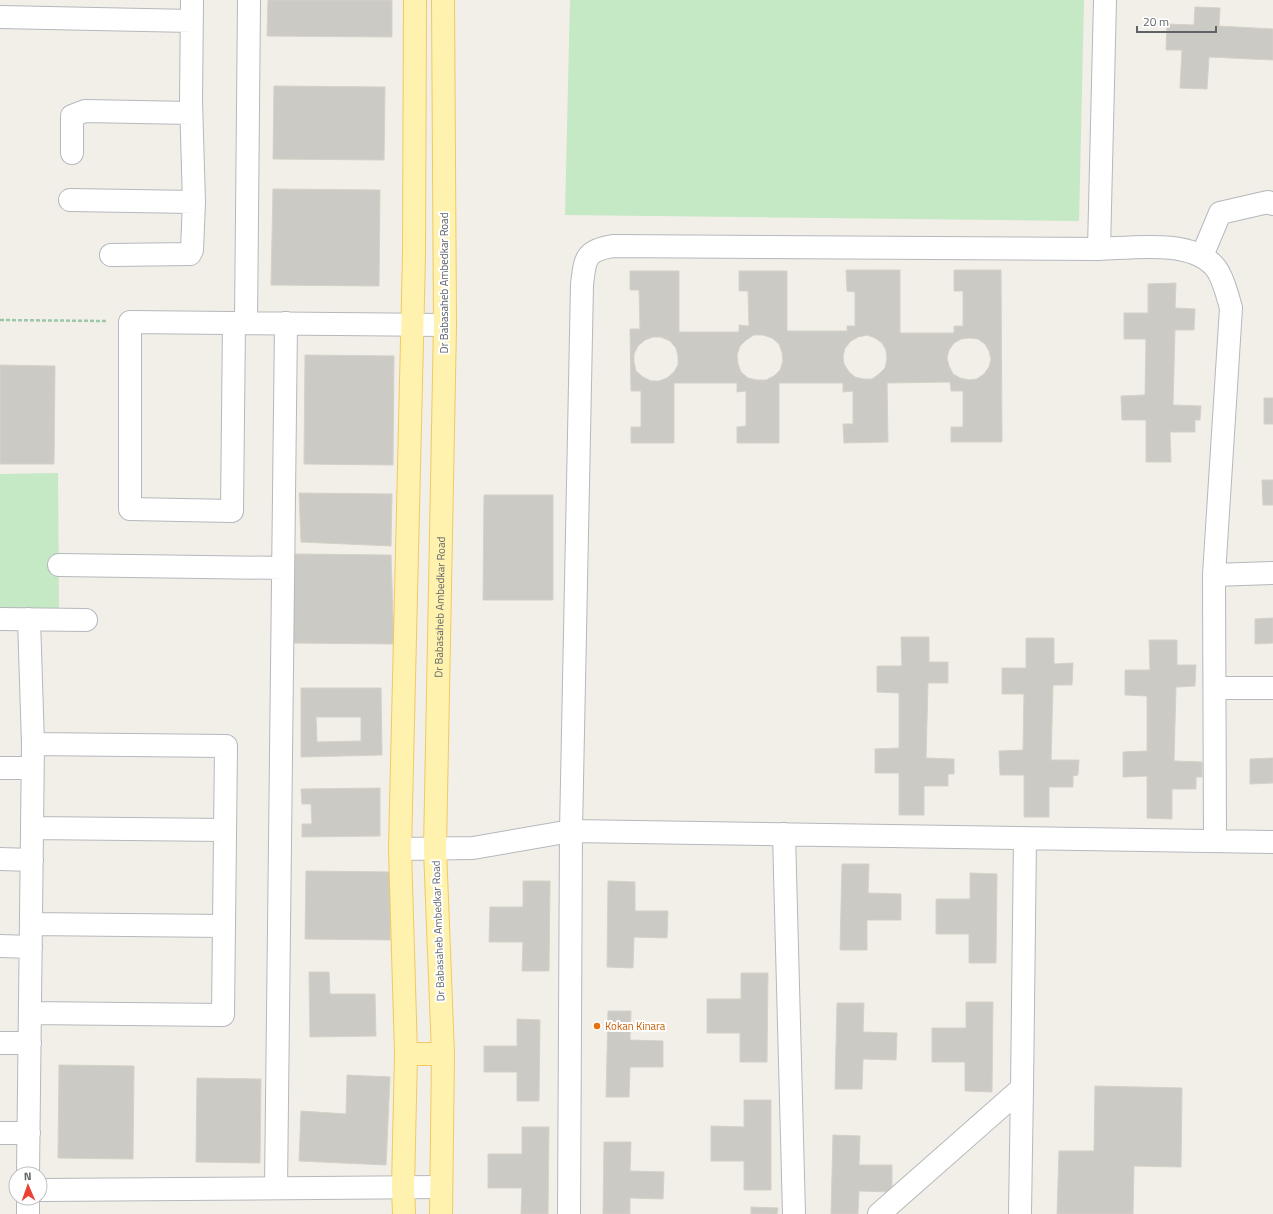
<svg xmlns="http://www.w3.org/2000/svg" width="1273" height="1214" font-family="'Titillium Web',sans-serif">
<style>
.green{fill:#c5e8c5}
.building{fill:#cccac5;stroke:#d6d1c6;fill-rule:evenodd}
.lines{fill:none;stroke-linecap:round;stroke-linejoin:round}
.minor-casing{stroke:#b5b8bc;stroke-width:24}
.major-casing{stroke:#f2c960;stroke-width:24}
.path{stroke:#9cc7a9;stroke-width:2.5;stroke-dasharray:4 2;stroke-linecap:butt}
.minor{stroke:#fff;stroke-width:22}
.major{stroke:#fff2af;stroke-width:22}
.food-dot{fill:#e8710a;stroke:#fff;stroke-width:1.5}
.labels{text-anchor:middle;stroke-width:4;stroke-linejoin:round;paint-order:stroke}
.street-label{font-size:11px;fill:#5f6368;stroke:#fff}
.food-label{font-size:11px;fill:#c56008;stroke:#fff;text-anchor:start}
</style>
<rect width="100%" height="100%" fill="#f1efe8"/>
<path class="green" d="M570 0H1084L1079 221 565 215Z
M58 473 59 609 0 610V474Z"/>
<path class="building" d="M268 0H392V37L267 36Z
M1195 7 1220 8 1219 26 1273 29V60L1209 57 1207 89 1180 88 1182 50H1166L1167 24 1194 25Z
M274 86 385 87 384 160 273 159Z
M273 189 380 190 379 286 271 285Z
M846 270H900V333H954V326H963V291H954V270H1001L1002 442H951V427H963V391H951L950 382 887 383 888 442 844 443 843 424H853V391L843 392V383H779V443H737V427L746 426V391L737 392V383H674V443H631V427H641V391H631L630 329H640L639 290H630V271H679V332H739V325L749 326 748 291H739V271H787V331H847V326H855V292L847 291ZM754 335H763L772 338 779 344 782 352 783 361 780 370 774 376 766 380H757L748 378 741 372 738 364 737 355 740 346 746 340ZM867 335 875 338 882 343 886 350 887 359 885 368 879 374 872 379H863L855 377 849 372 844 364 843 356 845 348 851 341 858 337ZM653 337H661L670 341 676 348 678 356V365L674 372 667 378 659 381H651L643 377 636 371 634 362V354L638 346 645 340ZM970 338 978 339 985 344 989 351 991 359 989 367 984 374 977 379 969 380 960 378 953 374 949 366 947 358 949 350 954 343 961 339Z
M1176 283 1175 308 1195 309 1194 330H1175L1173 405 1201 406 1200 420H1195V432H1170L1171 462H1146V420H1122L1121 396 1145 395 1146 339H1124V313H1148V284Z
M305 355 394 356 393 465 304 464Z
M0 365 55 366 54 464H0Z
M1264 398H1273V424H1264Z
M1262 480H1273V505H1263Z
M299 493 392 494 391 546 301 542Z
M484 495H553V600H483Z
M295 554 391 555 394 644 290 643Z
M1273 618V643L1255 644V619Z
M901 637H929V662H948V683H928L926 758 954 759V774H948V786H924V815H899V773H875V749L899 748V693L877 692V666H902Z
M1026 638H1054V664L1073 663 1072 685H1053L1051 760H1079L1078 775 1073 776V787H1049V817H1024V775H1000L999 751 1023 750 1024 694H1002V668H1026Z
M1149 640H1177V665H1196L1195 686 1176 687 1174 761 1202 762V777H1196V789H1172V819L1147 818V776L1123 777V752L1147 751V696L1125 695V670H1150Z
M301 688H381L382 755 301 757ZM316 717H361V741L317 742Z
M1273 758V783L1250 784V759Z
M380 788V836L302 837V824H312L311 804H302L301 789Z
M842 864H869L868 893 901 894V920H867V950H840Z
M306 871 391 872 390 940 305 939Z
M970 873 997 874 996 963H969V934H936V899H970Z
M523 881H550L549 971H522L523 942H489L490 907H523Z
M608 881 635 882V911H668L667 938 634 937 633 968 607 967Z
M309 972H329L330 994H375L376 1036 310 1037Z
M741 973H768L767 1062H740V1033H707V999H741Z
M966 1002H993L992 1092 965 1091V1062H932V1028H966Z
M837 1003H864L863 1032 897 1033 896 1060 863 1059 862 1089H835Z
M608 1011H631L630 1040 663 1041V1067H630L629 1097H606Z
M517 1019 540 1020 539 1101H517V1072H484V1046H517Z
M59 1065 134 1066 133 1159 58 1158Z
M347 1075 390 1077 386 1165 299 1161 301 1111 346 1114Z
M197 1078 261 1079 260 1163 196 1162Z
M1095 1086 1182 1088 1181 1167 1134 1166 1133 1214H1057L1059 1151H1094Z
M744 1100H771V1190H744V1161H711V1126L744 1127Z
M522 1127H549L548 1214H521L522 1188H488V1154H522Z
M833 1135 860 1136 859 1165H892V1192L859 1191 858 1214H831Z
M604 1142H631L630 1171 664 1172 663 1199 630 1198V1214H603Z
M751 1207 778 1208 777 1214H751Z"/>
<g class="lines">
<defs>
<path id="minor" d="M0 17 192 21
M72 153V116L85 111 191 113
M70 200 194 202
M1099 249 1105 0
M111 255 190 254 192 250 194 202 191 101 192 0
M1202 256 1220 213 1268 202 1273 204
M234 323 232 511 130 509V322L445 325
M246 323 249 0
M59 565 283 568
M1214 575 1273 573
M0 619 86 620
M1215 688H1273
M0 768H32
M32 828 225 830
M784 834 794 1214
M400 849 473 848 571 831 1273 842
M0 859 32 860
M31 924 224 926
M0 946 31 947
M30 1013 223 1015 226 746 33 744
M0 1043H30
M0 1133H29
M28 1174 33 744 29 619
M276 1188 286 323
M40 1190 441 1187
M1020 1212 1022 1088
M28 1214V1198
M569 1214 571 831 582 285C585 258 585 251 613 246L1099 249C1132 248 1190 239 1214 266 1222 274 1228 297 1231 308L1214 575 1215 841
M879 1214 1022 1088 1025 838"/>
<g id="major">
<path d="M406 1054H443"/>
<path d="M404 1214 403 1187 406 1054 400 849 414 255 415 0"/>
<path id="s1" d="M441 1214 443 1054 435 849 445 325 443 0"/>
</g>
</defs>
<use href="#minor" class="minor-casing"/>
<use href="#major" class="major-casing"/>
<path class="path" d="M0 320 106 321"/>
<use href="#minor" class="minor"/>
<use href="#major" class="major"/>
</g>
<circle class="food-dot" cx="597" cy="1026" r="4"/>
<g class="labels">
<g class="street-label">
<text transform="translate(444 283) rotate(-90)" y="4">Dr Babasaheb Ambedkar Road</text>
<text dy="4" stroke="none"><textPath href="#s1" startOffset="607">Dr Babasaheb Ambedkar Road</textPath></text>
<text transform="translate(438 931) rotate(-92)" y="4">Dr Babasaheb Ambedkar Road</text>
</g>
<g class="food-label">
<text x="605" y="1030">Kokan Kinara</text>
</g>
</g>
<g transform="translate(28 1186) rotate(358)"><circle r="19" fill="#ffffff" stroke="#bfc1c3"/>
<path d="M0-3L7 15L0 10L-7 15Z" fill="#ea4335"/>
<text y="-6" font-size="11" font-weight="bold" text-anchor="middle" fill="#5f6368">N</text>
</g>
<path d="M1137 26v6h79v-6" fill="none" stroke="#5f6368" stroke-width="2"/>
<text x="1143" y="26" font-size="12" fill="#5f6368" stroke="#ffffff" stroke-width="3" paint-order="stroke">20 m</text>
</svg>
